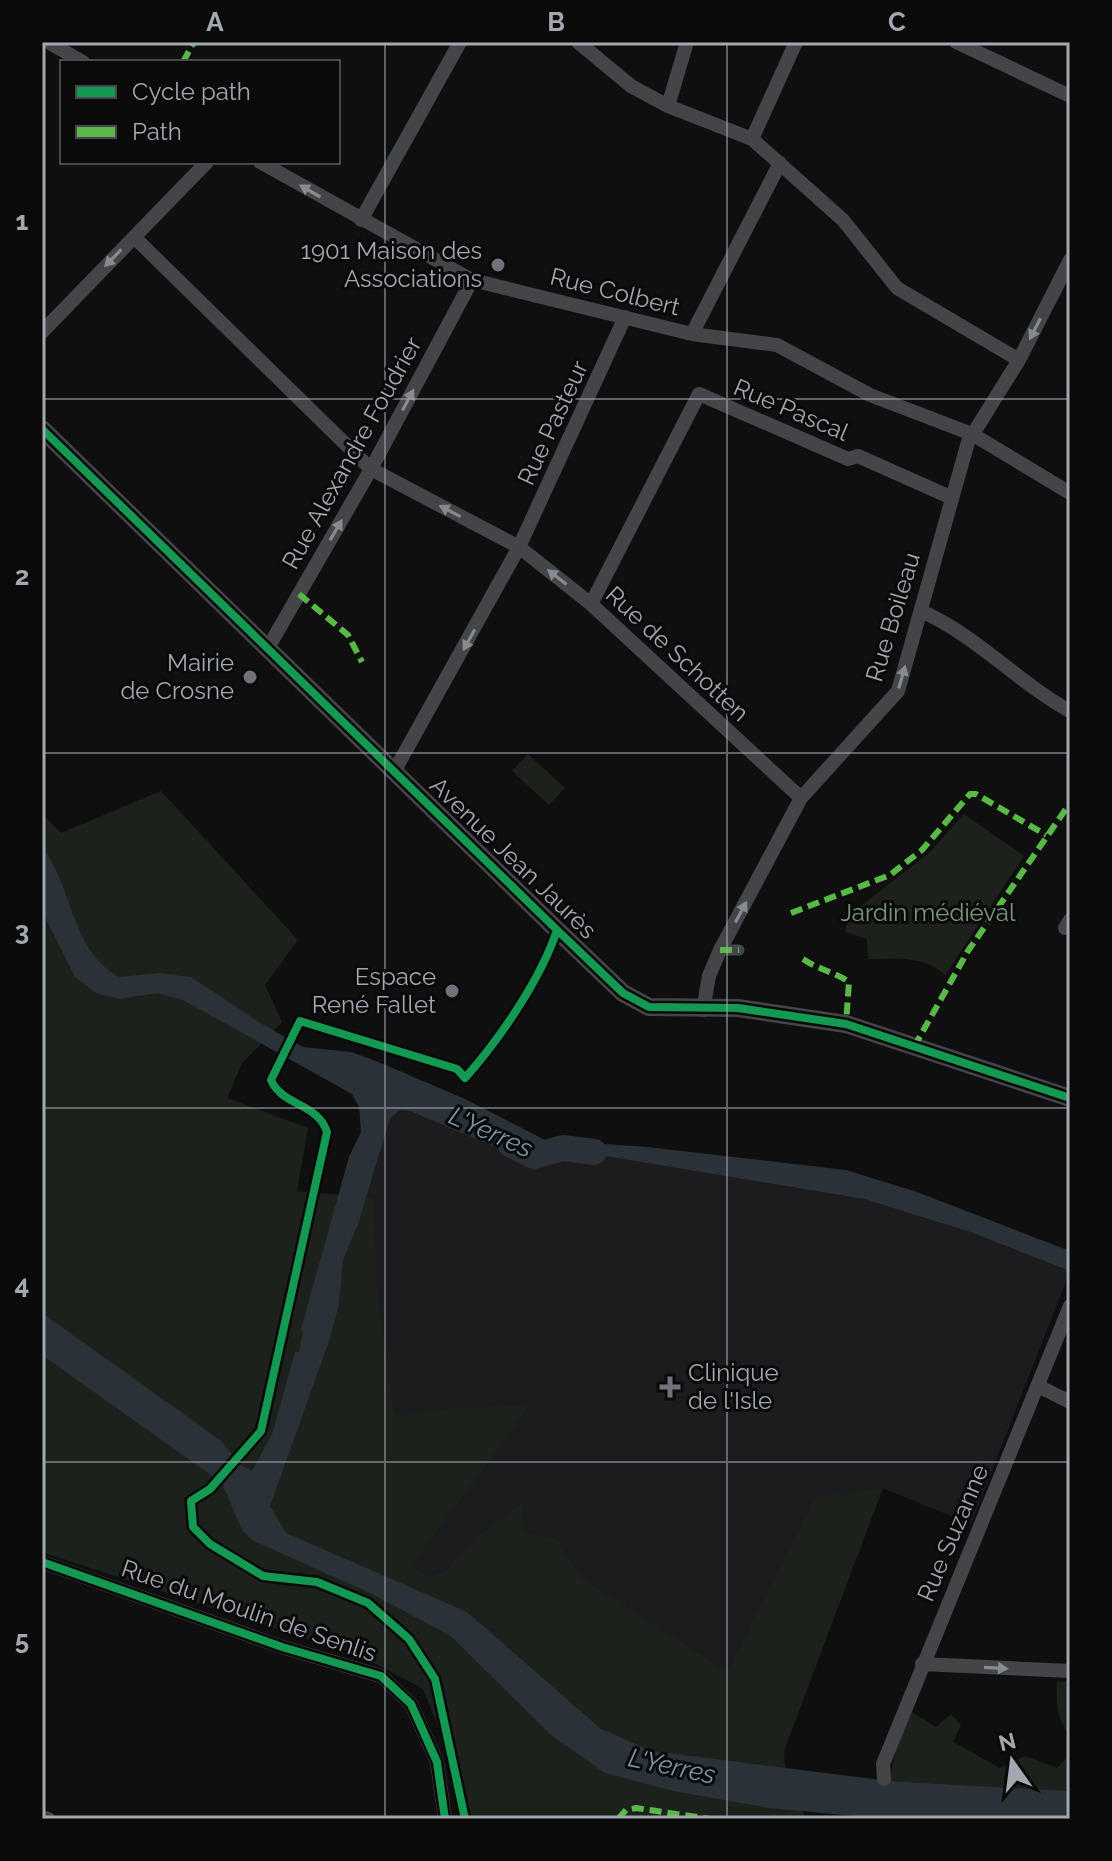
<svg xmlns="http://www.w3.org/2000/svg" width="1112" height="1861" font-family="Raleway,sans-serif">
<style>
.built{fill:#1c1c1e}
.green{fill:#1c211c}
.water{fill:#2b3237}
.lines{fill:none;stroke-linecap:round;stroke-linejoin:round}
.river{stroke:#2b3237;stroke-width:26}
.pedestrian{stroke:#444549;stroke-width:11}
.minor{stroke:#444549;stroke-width:14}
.tertiary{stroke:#444549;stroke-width:18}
.quiet{stroke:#58b947;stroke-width:6;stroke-dasharray:12 6;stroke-linecap:butt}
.cycleway-casing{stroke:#0a0a0b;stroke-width:13}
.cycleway{stroke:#139951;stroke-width:8}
.oneway{fill:#868a91}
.grid{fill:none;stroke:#a2a7b0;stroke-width:2;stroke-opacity:0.55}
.poi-dot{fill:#6f7278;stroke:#0a0a0b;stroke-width:3}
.labels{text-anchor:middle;stroke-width:6;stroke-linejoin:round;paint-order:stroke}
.poi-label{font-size:24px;fill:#a2a7b0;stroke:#0a0a0b;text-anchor:end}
.street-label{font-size:24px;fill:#a2a7b0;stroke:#0a0a0b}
.park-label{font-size:24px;fill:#7a997a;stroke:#0a0a0b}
.water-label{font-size:26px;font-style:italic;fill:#7b96a8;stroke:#0a0a0b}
.neatline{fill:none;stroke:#a2a7b0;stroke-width:3}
.grid-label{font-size:26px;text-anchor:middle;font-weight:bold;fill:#a2a7b0}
</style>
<rect width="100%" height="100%" fill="#0f0f10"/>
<path class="built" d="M399 1110 410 1111 523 1159 534 1161 551 1147 864 1199 970 1232 1070 1271 971 1524 882 1488 764 1757 652 1751 272 1491 390 1119Z"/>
<path class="green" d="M528 754 565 788 549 805 512 771Z
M161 791 298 940 265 985 282 1022 242 1063 227 1098 308 1128 297 1191 374 1198 377 1293 394 1414 531 1404 412 1565 429 1577 444 1572 469 1544 521 1503 525 1533 556 1538 582 1578 727 1672 815 1498 883 1488 784 1751 785 1767 806 1819H459L446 1746 423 1689 365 1658 42 1552V814L61 833Z
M964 814 1024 856 945 975C924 955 896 959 868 959L867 939 845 932 849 915 929 853Z
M1057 1681 1070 1682V1735C1056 1719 1056 1702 1057 1681Z
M910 1711 936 1727 951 1714 961 1725 953 1742 1000 1768 1025 1756 1057 1768 1069 1755 1070 1741V1791L889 1781 899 1737Z"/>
<path class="water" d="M42 847C74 889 70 949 119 977L160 973 191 977 262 1024 303 1047 351 1052 376 1061 465 1099 545 1140 647 1147 846 1170 917 1192 1070 1251V1271L970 1232 864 1199 551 1147 534 1161 523 1159 410 1111 399 1110 390 1119 358 1224 343 1260 339 1304 330 1338 270 1506 286 1533 467 1612 601 1729 652 1751 889 1781 1070 1791V1819H886L769 1808 673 1791 605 1773 551 1735 451 1636 370 1593 252 1540 242 1530 222 1483 42 1355V1313L220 1440 241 1465 252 1471 272 1434 295 1352H299L303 1331 301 1329 349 1157 361 1132 359 1107 352 1094 183 1000 158 993 119 999 96 993 75 977 42 911Z"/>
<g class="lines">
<path class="river" d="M510 1144 534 1156 563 1148 594 1152"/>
<path class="pedestrian" d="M720 950H739"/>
<path class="minor" d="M48 42 83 62
M578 42 631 86 668 106 752 139 843 220 897 288 1019 360
M956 42 1070 96
M668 106 687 42
M752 139 796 42
M260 162 472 280 692 334 777 345 870 395 972 434 1070 493
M361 220 460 42
M134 237 371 469 519 547 591 604 801 798
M42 332 207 162
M692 334 780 163
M591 604 699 394 848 459 858 456 950 497
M921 611C976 635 1017 682 1070 711
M269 646 371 469 472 280
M395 770 519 547 625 317
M1065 928 1070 920
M703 1010 709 976 720 950 801 798 898 691 968 442 1019 360 1070 260
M1038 1386 1070 1402
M42 1562 282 1647 381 1676 411 1704 437 1762 445 1819
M922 1664 1070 1671
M884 1779 883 1764 1070 1306
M42 1817 48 1819"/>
<path class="tertiary" d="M42 429 557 930 623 993 649 1007 738 1008 846 1024 1070 1098"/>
<path class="quiet" d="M183 62 194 42
M299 594 348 635 362 662
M791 913 890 875 922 850 970 794H976L1046 835
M720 950H739
M803 959C819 970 835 972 849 982L846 1024
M914 1047 968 951 1070 803
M618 1819 626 1810 636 1808 710 1819"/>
<defs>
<path id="cycleway" d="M42 429 557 930 623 993 649 1007 738 1008 846 1024 1070 1098
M42 1562 282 1647 381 1676 411 1704 437 1762 445 1819
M465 1819 435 1679 409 1639 368 1603 317 1582 263 1576 210 1544 193 1527 191 1501 210 1489 261 1431 327 1132C318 1103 282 1106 271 1080L300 1021 457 1069 465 1078C499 1040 541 979 557 930"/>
</defs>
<use href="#cycleway" class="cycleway-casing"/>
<use href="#cycleway" class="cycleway"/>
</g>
<defs><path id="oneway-solid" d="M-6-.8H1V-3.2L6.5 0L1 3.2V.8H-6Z" transform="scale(2)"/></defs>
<g class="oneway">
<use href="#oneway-solid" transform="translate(310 191) rotate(-150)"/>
<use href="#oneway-solid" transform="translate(113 258) rotate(134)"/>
<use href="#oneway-solid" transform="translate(1035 329) rotate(117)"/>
<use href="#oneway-solid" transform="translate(408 400) rotate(-62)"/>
<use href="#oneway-solid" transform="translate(450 511) rotate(-152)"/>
<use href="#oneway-solid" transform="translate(336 530) rotate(-60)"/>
<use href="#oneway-solid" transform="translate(557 577) rotate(-142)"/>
<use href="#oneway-solid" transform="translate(469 640) rotate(119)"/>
<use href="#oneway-solid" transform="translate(902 677) rotate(-74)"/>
<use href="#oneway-solid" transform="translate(741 912) rotate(-62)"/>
<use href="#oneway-solid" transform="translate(996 1668) rotate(3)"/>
</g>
<path class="grid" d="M385 42V1819M727 42V1819M42 399H1070M42 753H1070M42 1108H1070M42 1462H1070"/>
<g class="poi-dot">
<circle cx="498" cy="265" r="8"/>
<circle cx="250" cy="677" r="8"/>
<circle cx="452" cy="991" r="8"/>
<path d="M666 1375h8v8h8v8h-8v8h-8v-8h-8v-8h8z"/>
</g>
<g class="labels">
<g class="poi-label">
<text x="482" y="259">1901 Maison des<tspan x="482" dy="28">Associations</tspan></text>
<text x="234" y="671">Mairie<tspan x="234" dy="28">de Crosne</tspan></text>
<text x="436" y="985">Espace<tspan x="436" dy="28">René Fallet</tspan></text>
<text x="688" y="1381" text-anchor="start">Clinique<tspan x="688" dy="28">de l'Isle</tspan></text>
</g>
<g class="street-label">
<text transform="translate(615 292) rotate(14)" y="8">Rue Colbert</text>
<text transform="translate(791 410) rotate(23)" y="8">Rue Pascal</text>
<text transform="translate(553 423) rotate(-65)" y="8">Rue Pasteur</text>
<text transform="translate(352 453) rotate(-61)" y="8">Rue Alexandre Foudrier</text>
<text transform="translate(893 617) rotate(-73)" y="8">Rue Boileau</text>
<text transform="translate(677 654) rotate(43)" y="8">Rue de Schotten</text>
<text transform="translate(513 858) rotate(44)" y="8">Avenue Jean Jaurès</text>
<text transform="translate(953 1533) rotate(-67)" y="8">Rue Suzanne</text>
<text transform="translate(249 1611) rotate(19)" y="8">Rue du Moulin de Senlis</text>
</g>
<g class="park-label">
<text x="928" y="921">Jardin médiéval</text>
</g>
<g class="water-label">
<text transform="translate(491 1132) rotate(24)" y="9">L'Yerres</text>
<text transform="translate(672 1766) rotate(12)" y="9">L'Yerres</text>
</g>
</g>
<rect width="1112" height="1861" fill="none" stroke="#0a0a0b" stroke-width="88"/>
<rect x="60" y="60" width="280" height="104" fill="#0a0a0b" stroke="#47494d" stroke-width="2"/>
<rect x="76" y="86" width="40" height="12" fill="#139951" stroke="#47494d" stroke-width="2"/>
<text x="132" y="100" font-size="24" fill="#a2a7b0">Cycle path</text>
<rect x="76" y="126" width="40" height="12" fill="#58b947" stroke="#47494d" stroke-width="2"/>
<text x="132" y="140" font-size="24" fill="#a2a7b0">Path</text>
<g transform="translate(1012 1761) rotate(346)" stroke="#0a0a0b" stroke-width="6" paint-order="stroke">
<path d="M0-6L14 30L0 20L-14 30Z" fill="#a2a7b0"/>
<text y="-12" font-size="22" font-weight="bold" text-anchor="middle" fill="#a2a7b0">N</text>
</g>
<rect x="44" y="44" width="1024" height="1773" class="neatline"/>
<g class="grid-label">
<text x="215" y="31">A</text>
<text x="556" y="31">B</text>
<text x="897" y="31">C</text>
<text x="22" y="230">1</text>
<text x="22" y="585">2</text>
<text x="22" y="940">3</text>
<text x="22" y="1294">4</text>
<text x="22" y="1649">5</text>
</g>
</svg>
